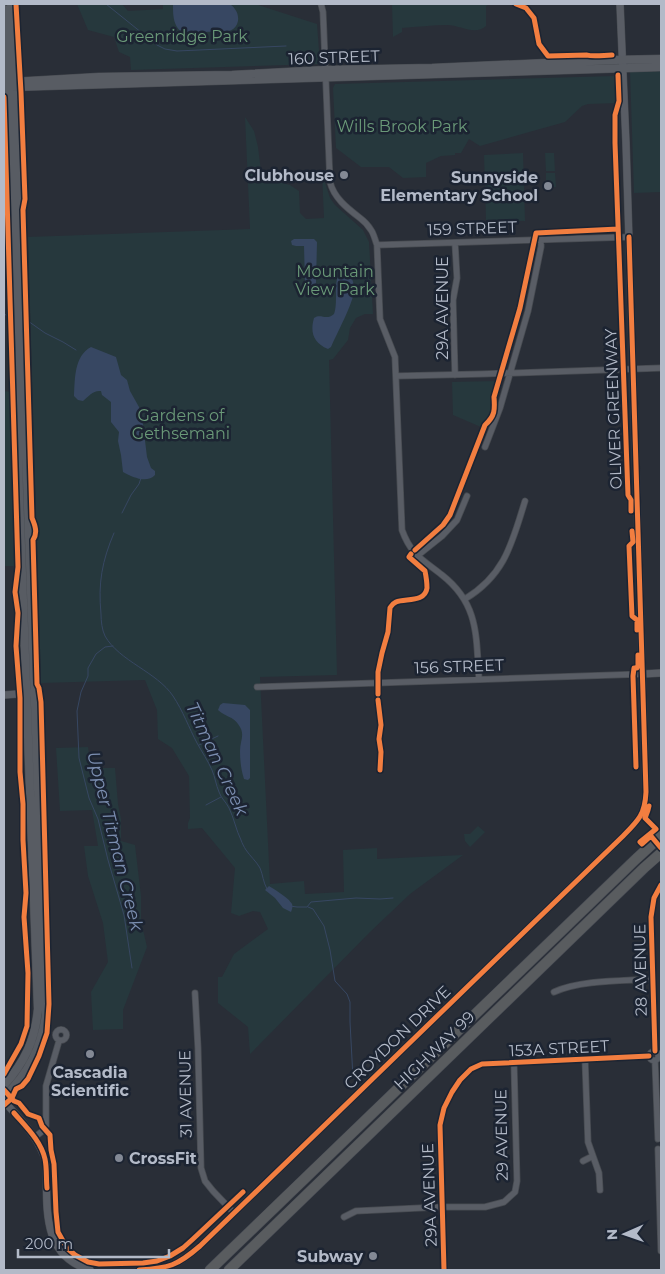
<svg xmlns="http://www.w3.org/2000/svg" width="665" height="1274" font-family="Montserrat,sans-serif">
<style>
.green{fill:#26383d}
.water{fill:#374762}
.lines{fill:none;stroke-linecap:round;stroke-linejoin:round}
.stream{stroke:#374762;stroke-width:1}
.minor-casing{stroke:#474b51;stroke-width:7}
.tertiary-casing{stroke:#474b51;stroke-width:8}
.secondary-casing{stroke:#474b51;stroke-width:9}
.motorway-casing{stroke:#464a53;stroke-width:11}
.minor{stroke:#595d65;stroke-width:5.5}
.tertiary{stroke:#595d65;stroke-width:7}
.secondary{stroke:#585c63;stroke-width:8}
.motorway{stroke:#595c5f;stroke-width:10}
.cycleway-casing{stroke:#1c2432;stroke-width:8}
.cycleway{stroke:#f27e40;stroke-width:5}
.poi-dot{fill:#838995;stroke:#1c2432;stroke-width:2}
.labels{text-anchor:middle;stroke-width:5;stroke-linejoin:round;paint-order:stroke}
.park-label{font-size:16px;fill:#6a9978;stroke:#1c2432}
.street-label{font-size:16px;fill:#b3bac8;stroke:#1c2432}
.poi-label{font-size:16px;font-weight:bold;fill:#b3bac8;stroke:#1c2432;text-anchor:end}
.water-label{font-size:18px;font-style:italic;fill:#7b8eb0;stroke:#1c2432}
</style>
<rect width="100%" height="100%" fill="#292e37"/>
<path class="green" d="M77 4H122L128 11 163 9V4H255L317 24 320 64 131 70 130 57 119 52 114 37 88 30Z
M392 4H490L486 6V26C475 36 460 25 447 25 432 25 417 27 402 28V32L393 37Z
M661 70V192L634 193 630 71Z
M615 76 616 103 588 104 582 106 565 122 480 146 469 139 461 153H455V155L441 156 426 163V177L403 178 389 167H361L336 148 333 88 335 84Z
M245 117 254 131 258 147 261 171H264L275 181 290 185 299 191 300 213 306 219 324 218 322 173 330 198 335 205 363 230 369 242 373 314H365L356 318 350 328 348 340 333 359 329 360 337 675 260 677 270 884 304 881 305 894 344 892 343 850 377 848V859L463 855 410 894 370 932 250 1054 248 1027 218 1003V977H222L234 954 268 929 260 912 253 911 239 916 231 913 235 868 202 828 188 829V823L190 818 189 776 172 748 158 739 157 710 145 680 41 683 28 237 250 229Z
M523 153 525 221 486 220 484 155Z
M545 153H554L555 171H546Z
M546 173H555L556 187H546Z
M497 381C495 386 492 391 492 397 491 414 493 414 481 427L453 415 452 382Z
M4 391 11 392 16 566H4Z
M88 747 91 768H115L118 804 121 819V841L135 845 141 896V921L147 947 123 1010V1029L93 1030 91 992 108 962 103 923 88 876 84 846H98L92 810 60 811 56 748Z
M478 826 485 832 470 847 465 841 464 834H470Z"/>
<path class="water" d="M173 4H230C235 8 239 13 238 21 235 36 217 31 206 32 200 33 193 33 186 34 173 29 173 16 173 4Z
M294 239H314L317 242 316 283 314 286 307 285 305 283 304 246H296L292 245 291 241Z
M346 273C352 275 354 283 354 289 355 300 336 335 331 347L328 349C313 343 310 332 314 318 321 313 326 321 334 314 338 304 334 283 338 277 341 274 342 274 346 273Z
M91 347 116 357 121 375 127 380 130 391 139 407 143 424 147 457 151 468 155 471V475C147 484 132 477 123 472L121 455 118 441 119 432 111 422V402L102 395 101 391C93 390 89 396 83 401L78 400 74 396C75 379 74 356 91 347Z
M223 703 245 705 250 710V778L248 780 244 779C241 770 240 760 240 751 240 740 246 734 238 724 234 717 224 716 218 710L220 705Z
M269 886C274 889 289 898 292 904 293 907 292 909 291 912L283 908 275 898 265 890Z"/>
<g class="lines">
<path class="stream" d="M106 4 157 45 165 49 177 51 286 46
M4 314 6 315
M28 321 45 333 63 342 76 350
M122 513 131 495 139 484 141 478
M114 533C102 561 98 583 101 614 101 621 102 630 105 636 119 661 157 672 173 696 183 711 189 728 197 743 202 752 208 761 212 770 215 777 216 785 219 792 221 798 226 802 229 808 234 818 236 830 241 840 242 843 244 847 246 850 250 856 256 861 260 868 263 875 263 882 267 889
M113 646 105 647 96 654 88 668V676L81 692 77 711 79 758 89 798 98 819 108 860 124 915 132 968
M199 745 218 736
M206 805 221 797
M290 906 297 907H307L311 902 356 898 380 899 393 898
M308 907 313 909 324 926 330 950 335 981 347 994 350 1002V1022L353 1078"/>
<defs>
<path id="minor" d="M321 4 323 12 330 182C334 198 347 208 360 218 364 221 368 225 371 230 374 234 375 240 377 245L380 319 395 357 402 530C411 555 422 559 442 575 479 604 476 636 479 679
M377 245 629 237
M455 375 453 300 457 278 455 243
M396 376 482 374 661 368
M485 447 500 408 528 311 541 247V239
M417 556 442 536 457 520 467 496
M465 599C505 575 512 543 525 501
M257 687 643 674
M554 992C581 980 622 981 652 979
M195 993 198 1048 201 1168 205 1181 213 1191 234 1213
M55.5 1035a5.5 5.5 0 1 1 11 0a5.5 5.5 0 1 1-11 0Z
M655 1051 651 917 654 898 661 885
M649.5 1056a4.5 4.5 0 1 1 9 0a4.5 4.5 0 1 1-9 0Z
M585 1059 588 1142 599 1173 600 1190
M655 1061 658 1139
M35 1137 45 1129 46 1126V1086L59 1041
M658 1149 661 1251
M583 1161 593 1156
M344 1217 356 1211 441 1207H485L504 1202 515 1192 517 1181 514 1064
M444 1270 440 1125 444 1108 452 1092 460 1080 471 1069 482 1064 649 1056"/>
<path id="tertiary" d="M643 674 661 673
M4 695 31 693
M4 1101C20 1120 39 1137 46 1162 48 1204 39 1255 90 1270
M139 1270C169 1268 177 1266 200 1246L622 837C638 821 645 815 646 792L626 143 620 4"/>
<path id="secondary" d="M4 9C12 170 15 330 19 491 24 664 33 836 38 1009 35 1040 25 1062 4 1085
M12 82 99 77 232 75 326 70 432 68 615 60 661 59
M12 87 661 67
M4 1097C29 1073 41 1048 46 1015L25 424 19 191 11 4"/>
<path id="motorway" d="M210 1270 636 859 661 836
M229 1270 644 868 661 853"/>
</defs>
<use href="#minor" class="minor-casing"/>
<use href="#tertiary" class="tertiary-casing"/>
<use href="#secondary" class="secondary-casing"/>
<use href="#motorway" class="motorway-casing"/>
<use href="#minor" class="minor"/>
<use href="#tertiary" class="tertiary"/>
<use href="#secondary" class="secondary"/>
<use href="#motorway" class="motorway"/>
<defs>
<path id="cycleway" d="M516 4 526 8 534 18 539 44 548 56 587 55C593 57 605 55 612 55
M618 75 619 101 615 115V143L628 495 631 500V511
M4 97 18 567 15 592 18 613 16 646 20 698V772L23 804V840L26 893 24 917 28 973 27 1026 21 1044 4 1074
M632 531 633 542 629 546 632 616 637 620V630
M415 550 443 525 450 515 485 425C495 416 495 410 494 397L520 308 536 233 618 229
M378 694V672L382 653 388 632 390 608C392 605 392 604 396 602 405 598 425 603 427 588 427 583 426 576 425 571L409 557 411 554
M378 700 381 725 379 739 381 752 380 770
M636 767 633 676 634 668H637L638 665V655
M649 806 648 810 645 818 656 829 640 842 642 844 651 836 661 848
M655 1051 651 917 654 898 661 885
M4 1090 14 1101 19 1103 28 1114 39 1118 42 1126 50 1135 51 1150 54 1164 56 1212 58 1232 67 1248 75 1255 88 1262 99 1264 143 1263 157 1261 170 1256 183 1248 193 1239 243 1192
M4 1105 12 1098 16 1089 22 1086 28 1079 39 1056 47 1033 49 1004 41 702 39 688 37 684 33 540C38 533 35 525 32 518L23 210 25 199 21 92 16 4
M14 1113C26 1127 41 1141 45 1159 47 1168 46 1179 47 1188
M139 1270C169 1268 177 1266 200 1246L622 837C638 821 645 815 646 792L629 237
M444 1270 440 1125 444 1108 452 1092 460 1080 471 1069 482 1064 649 1056"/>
</defs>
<use href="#cycleway" class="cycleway-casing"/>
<use href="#cycleway" class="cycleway"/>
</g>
<g class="poi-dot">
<circle cx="344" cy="175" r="5"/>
<circle cx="548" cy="186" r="5"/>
<circle cx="90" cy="1054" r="5"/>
<circle cx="119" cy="1158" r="5"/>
<circle cx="373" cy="1256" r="5"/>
</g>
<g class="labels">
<g class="park-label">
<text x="182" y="42">Greenridge Park</text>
<text x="402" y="132">Wills Brook Park</text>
<text x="335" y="277">Mountain<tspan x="335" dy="18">View Park</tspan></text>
<text x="181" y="421">Gardens of<tspan x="181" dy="18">Gethsemani</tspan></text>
</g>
<g class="street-label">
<text transform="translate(334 57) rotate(-2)" y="6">160 STREET</text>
<text transform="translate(472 228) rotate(-2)" y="6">159 STREET</text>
<text transform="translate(442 308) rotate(-90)" y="6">29A AVENUE</text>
<text transform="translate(613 409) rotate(-92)" y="6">OLIVER GREENWAY</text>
<text transform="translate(459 666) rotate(-2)" y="6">156 STREET</text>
<text transform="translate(640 970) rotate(-91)" y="6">28 AVENUE</text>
<text transform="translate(397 1037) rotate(-44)" y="6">CROYDON DRIVE</text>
<text transform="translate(559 1048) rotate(-3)" y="6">153A STREET</text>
<text transform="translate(434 1050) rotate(-44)" y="6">HIGHWAY 99</text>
<text transform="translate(185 1094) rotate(-91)" y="6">31 AVENUE</text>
<text transform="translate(501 1135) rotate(-91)" y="6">29 AVENUE</text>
<text transform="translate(429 1195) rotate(-92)" y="6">29A AVENUE</text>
</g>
<g class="poi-label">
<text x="334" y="181">Clubhouse</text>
<text x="538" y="183">Sunnyside<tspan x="538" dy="18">Elementary School</tspan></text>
<text x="90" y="1078" text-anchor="middle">Cascadia<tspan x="90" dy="18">Scientific</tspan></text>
<text x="129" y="1164" text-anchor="start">CrossFit</text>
<text x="363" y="1262">Subway</text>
</g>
<g class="water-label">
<text transform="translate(217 759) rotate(65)" y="6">Titman Creek</text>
<text transform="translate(115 841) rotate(76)" y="6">Upper Titman Creek</text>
</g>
</g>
<rect width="665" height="1274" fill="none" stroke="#b3bac8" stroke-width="10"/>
<g transform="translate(625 1234) rotate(268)" stroke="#1c2432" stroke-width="4" paint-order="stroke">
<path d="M0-4L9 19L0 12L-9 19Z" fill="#b3bac8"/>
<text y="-8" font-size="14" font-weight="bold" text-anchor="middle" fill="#b3bac8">N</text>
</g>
<path d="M18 1249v8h151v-8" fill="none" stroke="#b3bac8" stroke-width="2.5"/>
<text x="25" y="1249" font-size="15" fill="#b3bac8" stroke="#1c2432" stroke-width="4" paint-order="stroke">200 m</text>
</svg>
